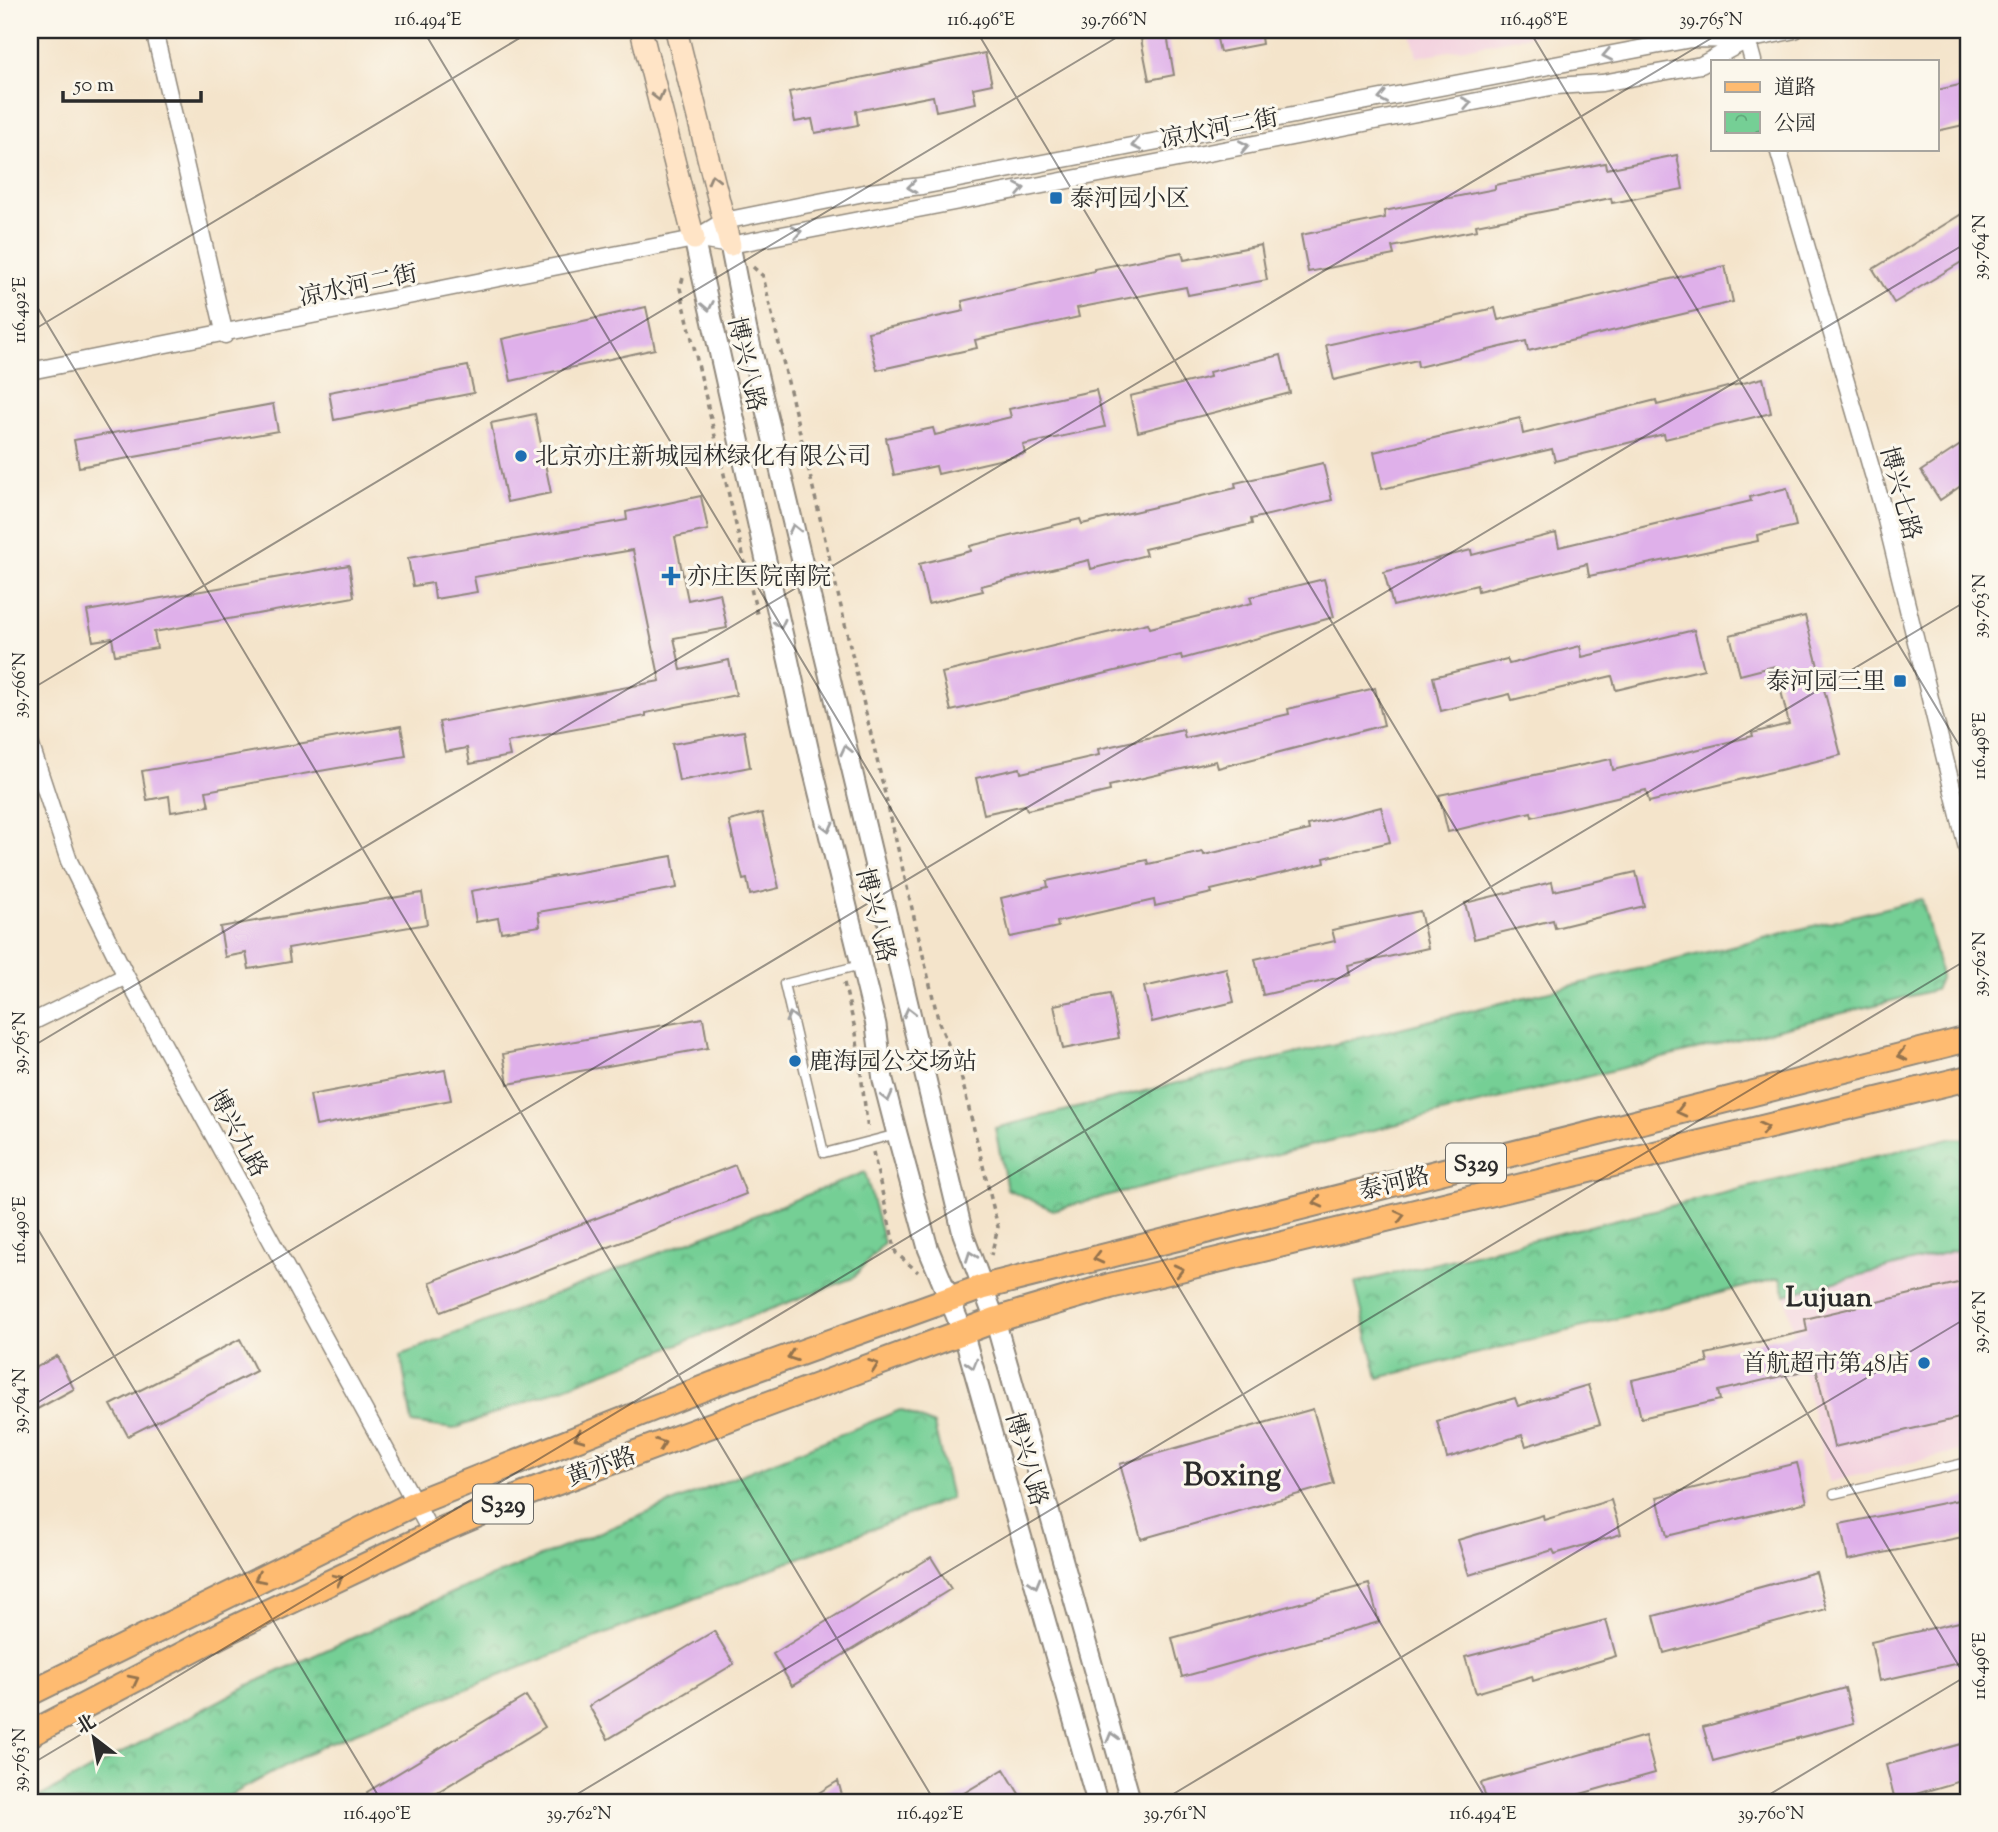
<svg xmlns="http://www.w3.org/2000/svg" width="1998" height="1832" font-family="'Sorts Mill Goudy','Noto Serif SC',serif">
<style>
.built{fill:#f3cfde}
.park{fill:url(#park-crowns);stroke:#507d60;stroke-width:2}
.building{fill:#dfb0ea}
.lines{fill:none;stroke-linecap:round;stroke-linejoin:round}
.service-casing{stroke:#90887b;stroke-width:11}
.minor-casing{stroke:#90887b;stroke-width:19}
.tertiary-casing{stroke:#90887b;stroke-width:23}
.secondary-casing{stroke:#90887b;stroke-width:24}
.primary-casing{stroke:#90887b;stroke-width:28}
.path{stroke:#90887b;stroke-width:3.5;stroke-dasharray:5 5;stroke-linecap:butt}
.service{stroke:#fff;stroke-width:8}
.minor{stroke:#fff;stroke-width:16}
.tertiary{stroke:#fff;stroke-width:19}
.secondary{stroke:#ffe4c6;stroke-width:21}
.primary{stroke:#febb71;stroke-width:24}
.oneway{stroke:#a0a0a0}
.oneway2{stroke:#958878}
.oneway3{stroke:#94734e}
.ticks{fill:none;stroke:#2b2b2b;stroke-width:2;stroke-opacity:0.45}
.poi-dot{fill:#1f6fb2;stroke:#fbf7ec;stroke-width:2.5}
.labels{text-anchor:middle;stroke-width:6;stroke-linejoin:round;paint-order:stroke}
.shield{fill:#fbf7ec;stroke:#696865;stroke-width:2}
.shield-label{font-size:23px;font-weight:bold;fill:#2b2b2b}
.street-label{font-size:24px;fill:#2b2b2b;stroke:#fbf7ec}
.poi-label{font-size:24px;fill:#2b2b2b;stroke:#fbf7ec;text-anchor:start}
.quarter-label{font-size:28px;font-weight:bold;fill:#2b2b2b;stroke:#fbf7ec}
.district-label{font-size:32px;font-weight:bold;fill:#2b2b2b;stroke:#fbf7ec}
.neatline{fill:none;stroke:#2b2b2b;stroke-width:2.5}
.ticks-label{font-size:18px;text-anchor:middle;fill:#2b2b2b}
</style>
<defs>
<pattern id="park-crowns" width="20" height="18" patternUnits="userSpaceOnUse" patternTransform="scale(1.75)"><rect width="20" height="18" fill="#75cf95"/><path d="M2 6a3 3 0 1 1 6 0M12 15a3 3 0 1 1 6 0" fill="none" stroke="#60a87a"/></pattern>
</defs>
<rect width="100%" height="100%" fill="#fbf7ec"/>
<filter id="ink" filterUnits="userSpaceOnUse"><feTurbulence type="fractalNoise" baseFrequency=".0143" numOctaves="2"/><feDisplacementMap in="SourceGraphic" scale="14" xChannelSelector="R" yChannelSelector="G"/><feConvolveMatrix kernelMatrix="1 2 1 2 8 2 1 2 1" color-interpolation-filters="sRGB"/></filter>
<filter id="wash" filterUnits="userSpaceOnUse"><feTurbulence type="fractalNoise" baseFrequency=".00686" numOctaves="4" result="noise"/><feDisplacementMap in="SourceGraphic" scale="28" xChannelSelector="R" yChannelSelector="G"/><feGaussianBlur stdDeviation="1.57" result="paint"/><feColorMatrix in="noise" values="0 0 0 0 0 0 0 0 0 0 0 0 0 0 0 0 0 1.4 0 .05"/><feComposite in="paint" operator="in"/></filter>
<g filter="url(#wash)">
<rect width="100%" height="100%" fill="#f4e4cb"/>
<path class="built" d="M1410 30H1560L1417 57Z
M1968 1247V1449L1829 1482 1785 1295Z"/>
<path class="park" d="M1922 899 1941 976 1935 990 1053 1210 1007 1189 995 1128Z
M1950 1138 1968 1139V1247L1785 1295 1780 1278 1378 1378 1355 1283Z
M865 1172 884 1243 853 1278 454 1429 412 1423 401 1355Z
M900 1410 934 1425 951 1498 326 1744 218 1802H30L247 1686 456 1591Z"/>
<g id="blocks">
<path class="building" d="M1215 30H1260L1262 44 1220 52Z
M1167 35 1174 75 1149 80 1141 39Z
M985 53 992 84 973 88 976 103 936 111 933 96 856 111 858 125 815 133 812 119 795 122 789 92Z
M1968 83V124L1937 131V90Z
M1677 155 1683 189 1612 203 1611 198 1476 225 1477 230 1392 247 1394 255 1308 272 1301 235 1385 218 1384 211 1495 189V185L1605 163 1606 169Z
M1968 210V258L1894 303 1873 269Z
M1261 245 1267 280 1188 295 1186 287 1077 308 1079 317 975 340 977 348 877 370 868 332 964 311 962 301 1094 271V269L1182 252 1184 260Z
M1725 266 1733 302 1528 351 1526 341 1418 367 1417 360 1334 380 1326 345 1495 308 1498 320Z
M646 307 655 349 511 381 502 339Z
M1281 355 1290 393 1138 432 1130 396 1210 377 1209 372Z
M468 366 474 393 334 420 329 392Z
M1763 378 1771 413 1665 439 1664 434 1555 461 1552 449 1382 489 1374 452 1520 418 1523 434 1656 400 1657 405Z
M1096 390 1105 427 1023 445 1025 454 938 474 936 466 894 475 886 438 933 428 935 435 1011 417 1009 409Z
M273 404 278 431 79 467 74 440Z
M535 414 551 493 507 502 491 423Z
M1968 440V481L1940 500 1921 471Z
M1323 463 1332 500 1251 519 1252 524 1144 549 1146 555 1091 569 1089 560 981 586 983 591 928 604 919 564 971 551 970 546 1080 519 1082 524 1236 488 1235 483Z
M1787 488 1796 526 1757 535 1758 541 1589 576 1587 564 1478 591 1477 585 1393 606 1384 572 1471 550 1472 555 1556 533 1559 547 1751 501 1750 497Z
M701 496 708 530 675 537 688 600 720 593 727 628 674 638 681 670 729 660 736 695 646 713V716L507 742 510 756 470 764 467 748 445 752 439 722 660 681 633 550 474 577 477 592 435 599 433 583 413 586 408 558 627 520 626 512Z
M349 565 354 597 154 632 157 648 115 655 112 638 93 641 87 611Z
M1324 579 1334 617 1182 659 1181 655 951 711 942 673 1148 623 1150 628 1252 603 1250 597Z
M1805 616 1841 755 1649 802 1646 790 1532 817 1531 812 1448 832 1439 795 1611 759 1613 770 1753 736 1752 733 1789 724 1775 666 1740 675 1730 635Z
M1694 630 1704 669 1616 690 1612 676 1512 700 1510 694 1441 711 1433 677 1507 659 1509 664 1580 646 1582 657Z
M1375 688 1384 725 1218 768 1216 761 1109 786 1110 791 1027 810 1025 805 984 814 976 778 1020 768 1021 773 1099 755 1098 749 1183 730 1185 738 1289 714 1288 709Z
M401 726 406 756 206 791 209 806 171 812 169 796 147 800 142 771Z
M744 731 750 767 679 781 672 744Z
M1381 807 1390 842 1324 858 1325 863 1211 890 1212 893 1155 906 1154 900 1057 922 1058 927 1010 937 1001 898 1048 887 1047 881 1147 860 1148 864 1203 852 1204 855 1309 830 1308 825Z
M762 813 779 888 750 895 747 879 743 880 729 821Z
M672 856 677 888 538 912 540 926 501 932 498 918 476 922 471 891Z
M1636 872 1644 906 1555 928 1553 920 1474 939 1465 903 1552 882 1554 891Z
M422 893 427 924 288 948 290 962 249 969 246 953 225 957 220 927Z
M1420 911 1428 948 1348 966 1350 975 1263 995 1255 959 1335 941 1332 930Z
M1226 968 1234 1002 1152 1022 1144 987Z
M1110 994 1119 1038 1063 1049 1054 1005Z
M703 1018 708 1048 508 1084 503 1054Z
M445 1070 451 1100 316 1126 310 1095Z
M735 1165 746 1194 441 1312 430 1282Z
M1962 1282 1968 1307V1416L1834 1447 1816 1368 1718 1391 1720 1400 1641 1418 1632 1380 1708 1363 1706 1354 1807 1331 1805 1319Z
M240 1339 256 1371 128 1436 111 1405Z
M57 1356 74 1389 30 1413V1371Z
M1588 1385 1600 1424 1526 1446 1522 1435 1447 1458 1437 1421 1515 1398 1518 1406Z
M1313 1409 1334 1484 1141 1539 1120 1464Z
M1797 1463 1807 1502 1667 1536 1657 1497Z
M1968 1498V1536L1848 1560 1840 1524Z
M1611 1500 1621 1534 1555 1554 1553 1550 1469 1575 1458 1540 1543 1515 1544 1520Z
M931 1557 951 1589 792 1686 773 1654Z
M1816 1572 1826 1609 1664 1653 1654 1616Z
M1369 1584 1379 1622 1182 1677 1172 1638Z
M1606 1620 1616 1656 1533 1681 1532 1676 1476 1693 1465 1657Z
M1968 1620V1661L1879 1681 1871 1642Z
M714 1631 734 1664 608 1739 589 1706Z
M1845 1688 1854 1723 1713 1761 1703 1727Z
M526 1696 545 1727 421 1802H373L367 1792Z
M1645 1736 1655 1773 1552 1802H1487L1481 1783Z
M1968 1742V1779L1895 1800 1886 1765Z
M1004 1769 1024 1802H949Z
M838 1781 844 1802H804Z"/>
</g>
</g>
<g filter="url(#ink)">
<use href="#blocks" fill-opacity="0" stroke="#90887b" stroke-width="2"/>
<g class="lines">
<defs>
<path id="service" d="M861 965 784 984 824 1153 897 1134
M1834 1494 1968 1462"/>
<path id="minor" d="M154 30 225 335
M1745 32 1753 61
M1778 149 1884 512 1968 852
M694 239 724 221 869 192 922 186 1691 39 1747 40 1795 30
M30 371 694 239 730 245 1556 86 1602 83 1701 65 1747 40
M30 743 69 861 126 976 432 1534
M30 1023 126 976"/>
<path id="tertiary" d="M694 239 811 761 876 1025 883 1080 897 1134 928 1248 963 1332 1097 1802
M730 245 747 331 963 1234 995 1320 1131 1802"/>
<path id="secondary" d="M641 30 694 239
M676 30 730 245"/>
<path id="primary" d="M30 1693 415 1503 714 1384 983 1287 1968 1039
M30 1734 232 1629 432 1534 531 1492 995 1320 1110 1286 1968 1078"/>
</defs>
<use href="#service" class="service-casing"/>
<use href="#minor" class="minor-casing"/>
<use href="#tertiary" class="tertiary-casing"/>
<use href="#secondary" class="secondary-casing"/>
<use href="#primary" class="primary-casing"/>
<path class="path" d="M753 267 763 276 939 1023 960 1072 998 1227 991 1255
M683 278 680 288 758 618
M844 983 856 1033 868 1131
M873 1152 896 1253 918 1272"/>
<use href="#service" class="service"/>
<use href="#minor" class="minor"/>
<use href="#tertiary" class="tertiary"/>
<use href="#secondary" class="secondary"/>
<use href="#primary" class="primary"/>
</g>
<defs><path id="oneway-chevron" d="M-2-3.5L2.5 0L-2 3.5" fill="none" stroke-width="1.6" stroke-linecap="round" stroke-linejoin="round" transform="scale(1.75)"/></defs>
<g class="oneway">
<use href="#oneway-chevron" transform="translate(1607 55) rotate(169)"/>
<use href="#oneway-chevron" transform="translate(1383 98) rotate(169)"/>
<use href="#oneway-chevron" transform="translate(1467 103) rotate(-11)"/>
<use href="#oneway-chevron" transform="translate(1136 145) rotate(169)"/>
<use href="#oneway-chevron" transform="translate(1244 146) rotate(-11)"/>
<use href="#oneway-chevron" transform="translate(912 187) rotate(173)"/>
<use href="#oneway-chevron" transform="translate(1020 189) rotate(-11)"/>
<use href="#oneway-chevron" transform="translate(797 232) rotate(-11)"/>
<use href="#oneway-chevron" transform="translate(708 306) rotate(79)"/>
<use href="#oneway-chevron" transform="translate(794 529) rotate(-103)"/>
<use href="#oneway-chevron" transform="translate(780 624) rotate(77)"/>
<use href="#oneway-chevron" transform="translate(846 750) rotate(-103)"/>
<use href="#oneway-chevron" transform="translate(828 827) rotate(76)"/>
<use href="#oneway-chevron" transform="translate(909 1012) rotate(-104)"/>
<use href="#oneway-chevron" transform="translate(791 1017) rotate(-103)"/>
<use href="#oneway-chevron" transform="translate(887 1097) rotate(76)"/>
<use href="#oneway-chevron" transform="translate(971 1256) rotate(-110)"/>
<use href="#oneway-chevron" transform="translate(972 1364) rotate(74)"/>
<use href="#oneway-chevron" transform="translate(1035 1583) rotate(74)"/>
<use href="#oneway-chevron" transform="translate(1112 1737) rotate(-106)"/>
</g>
<g class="oneway2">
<use href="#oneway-chevron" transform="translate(658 96) rotate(76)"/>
<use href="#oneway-chevron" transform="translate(713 179) rotate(-104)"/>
</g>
<g class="oneway3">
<use href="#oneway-chevron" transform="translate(1902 1055) rotate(166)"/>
<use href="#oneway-chevron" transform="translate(1681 1111) rotate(166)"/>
<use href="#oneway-chevron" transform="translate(1764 1128) rotate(-14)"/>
<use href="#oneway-chevron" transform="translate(1318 1202) rotate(166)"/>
<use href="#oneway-chevron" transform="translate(1400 1216) rotate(-14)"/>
<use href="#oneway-chevron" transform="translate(1098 1258) rotate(166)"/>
<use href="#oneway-chevron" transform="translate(1179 1270) rotate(-14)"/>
<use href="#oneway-chevron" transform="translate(792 1356) rotate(160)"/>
<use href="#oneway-chevron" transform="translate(874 1365) rotate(-20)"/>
<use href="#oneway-chevron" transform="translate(579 1437) rotate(159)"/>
<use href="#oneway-chevron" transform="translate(661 1444) rotate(-20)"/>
<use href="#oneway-chevron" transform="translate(259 1578) rotate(154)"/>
<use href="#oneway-chevron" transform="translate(338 1579) rotate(-26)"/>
<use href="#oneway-chevron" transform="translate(134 1680) rotate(-27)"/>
</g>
</g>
<path class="ticks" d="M423 30 1488 1802M976 30 1968 1681M1529 30 1968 760M30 295 935 1802M30 332 533 30M30 690 1129 30M30 1048 1725 30M30 1216 382 1802M30 1407 1968 242M30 1765 1968 600M564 1802 1968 959M1160 1802 1968 1317M1757 1802 1968 1675"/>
<g class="poi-dot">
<rect x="1049" y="191" width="14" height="14" rx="3.5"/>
<circle cx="521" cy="456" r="7"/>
<path d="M667.5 565.5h7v7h7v7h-7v7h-7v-7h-7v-7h7z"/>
<rect x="1893" y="674" width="14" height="14" rx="3.5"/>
<circle cx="795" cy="1061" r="7"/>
<circle cx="1924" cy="1363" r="7"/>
</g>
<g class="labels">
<g class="shield">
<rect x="1446" y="1143.5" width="60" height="39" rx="5"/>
<rect x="473" y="1484.5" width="60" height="39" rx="5"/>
</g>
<g class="shield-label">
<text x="1476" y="1171">S329</text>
<text x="503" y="1512">S329</text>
</g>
<g class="street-label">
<text transform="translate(1219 128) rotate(-11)" y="8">凉水河二街</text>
<text transform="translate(358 285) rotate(-12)" y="8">凉水河二街</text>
<text transform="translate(747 364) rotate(77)" y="8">博兴八路</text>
<text transform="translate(1901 493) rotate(75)" y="8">博兴七路</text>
<text transform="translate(876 915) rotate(76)" y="8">博兴八路</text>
<text transform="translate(238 1133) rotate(61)" y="8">博兴九路</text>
<text transform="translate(1394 1183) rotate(-14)" y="8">泰河路</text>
<text transform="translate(1027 1459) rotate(74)" y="8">博兴八路</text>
<text transform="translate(601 1466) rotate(-20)" y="8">黄亦路</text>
</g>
<g class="poi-label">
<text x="1070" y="206">泰河园小区</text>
<text x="535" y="464">北京亦庄新城园林绿化有限公司</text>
<text x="687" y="584">亦庄医院南院</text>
<text x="1886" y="689" text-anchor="end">泰河园三里</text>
<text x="809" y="1069">鹿海园公交场站</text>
<text x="1910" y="1371" text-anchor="end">首航超市第48店</text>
</g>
<g class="quarter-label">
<text x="1829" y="1306">Lujuan</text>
</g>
<g class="district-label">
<text x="1232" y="1485">Boxing</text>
</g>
</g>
<rect width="1998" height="1832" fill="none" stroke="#fbf7ec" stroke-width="77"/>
<rect x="1711" y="60" width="228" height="91" fill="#fbf7ec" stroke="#a8a59f" stroke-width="2"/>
<rect x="1725" y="82" width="35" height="10" fill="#febb71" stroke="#a8a59f" stroke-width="2"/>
<text x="1774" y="94" font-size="21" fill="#2b2b2b">道路</text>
<rect x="1725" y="112" width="35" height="21" fill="url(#park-crowns)" stroke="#a8a59f" stroke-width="2"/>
<text x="1774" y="130" font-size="21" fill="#2b2b2b">公园</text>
<g transform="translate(94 1738) rotate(329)" stroke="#fbf7ec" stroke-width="5" paint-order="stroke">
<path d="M0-5L12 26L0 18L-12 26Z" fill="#2b2b2b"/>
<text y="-10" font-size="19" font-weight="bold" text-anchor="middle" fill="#2b2b2b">北</text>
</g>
<path d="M63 91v10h138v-10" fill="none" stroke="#2b2b2b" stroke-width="3.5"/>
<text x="74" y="91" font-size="21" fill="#2b2b2b" stroke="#fbf7ec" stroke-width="5" paint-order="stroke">50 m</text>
<rect x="38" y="38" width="1922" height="1756" class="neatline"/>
<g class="ticks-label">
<text x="428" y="25">116.494°E</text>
<text x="981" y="25">116.496°E</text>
<text x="1114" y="25">39.766°N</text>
<text x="1534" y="25">116.498°E</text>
<text x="1711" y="25">39.765°N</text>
<text transform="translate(1979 247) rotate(-90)" y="6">39.764°N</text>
<text transform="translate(19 310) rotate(-90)" y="6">116.492°E</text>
<text transform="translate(1979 606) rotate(-90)" y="6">39.763°N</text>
<text transform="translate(19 685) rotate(-90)" y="6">39.766°N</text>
<text transform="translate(1979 746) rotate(-90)" y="6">116.498°E</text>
<text transform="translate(1979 964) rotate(-90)" y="6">39.762°N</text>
<text transform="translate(19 1043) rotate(-90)" y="6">39.765°N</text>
<text transform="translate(19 1230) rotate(-90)" y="6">116.490°E</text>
<text transform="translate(1979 1322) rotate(-90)" y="6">39.761°N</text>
<text transform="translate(19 1401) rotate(-90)" y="6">39.764°N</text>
<text transform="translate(1979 1666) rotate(-90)" y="6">116.496°E</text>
<text transform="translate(19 1760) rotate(-90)" y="6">39.763°N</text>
<text x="377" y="1819">116.490°E</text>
<text x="579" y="1819">39.762°N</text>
<text x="930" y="1819">116.492°E</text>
<text x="1175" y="1819">39.761°N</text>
<text x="1483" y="1819">116.494°E</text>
<text x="1771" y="1819">39.760°N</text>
</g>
</svg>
